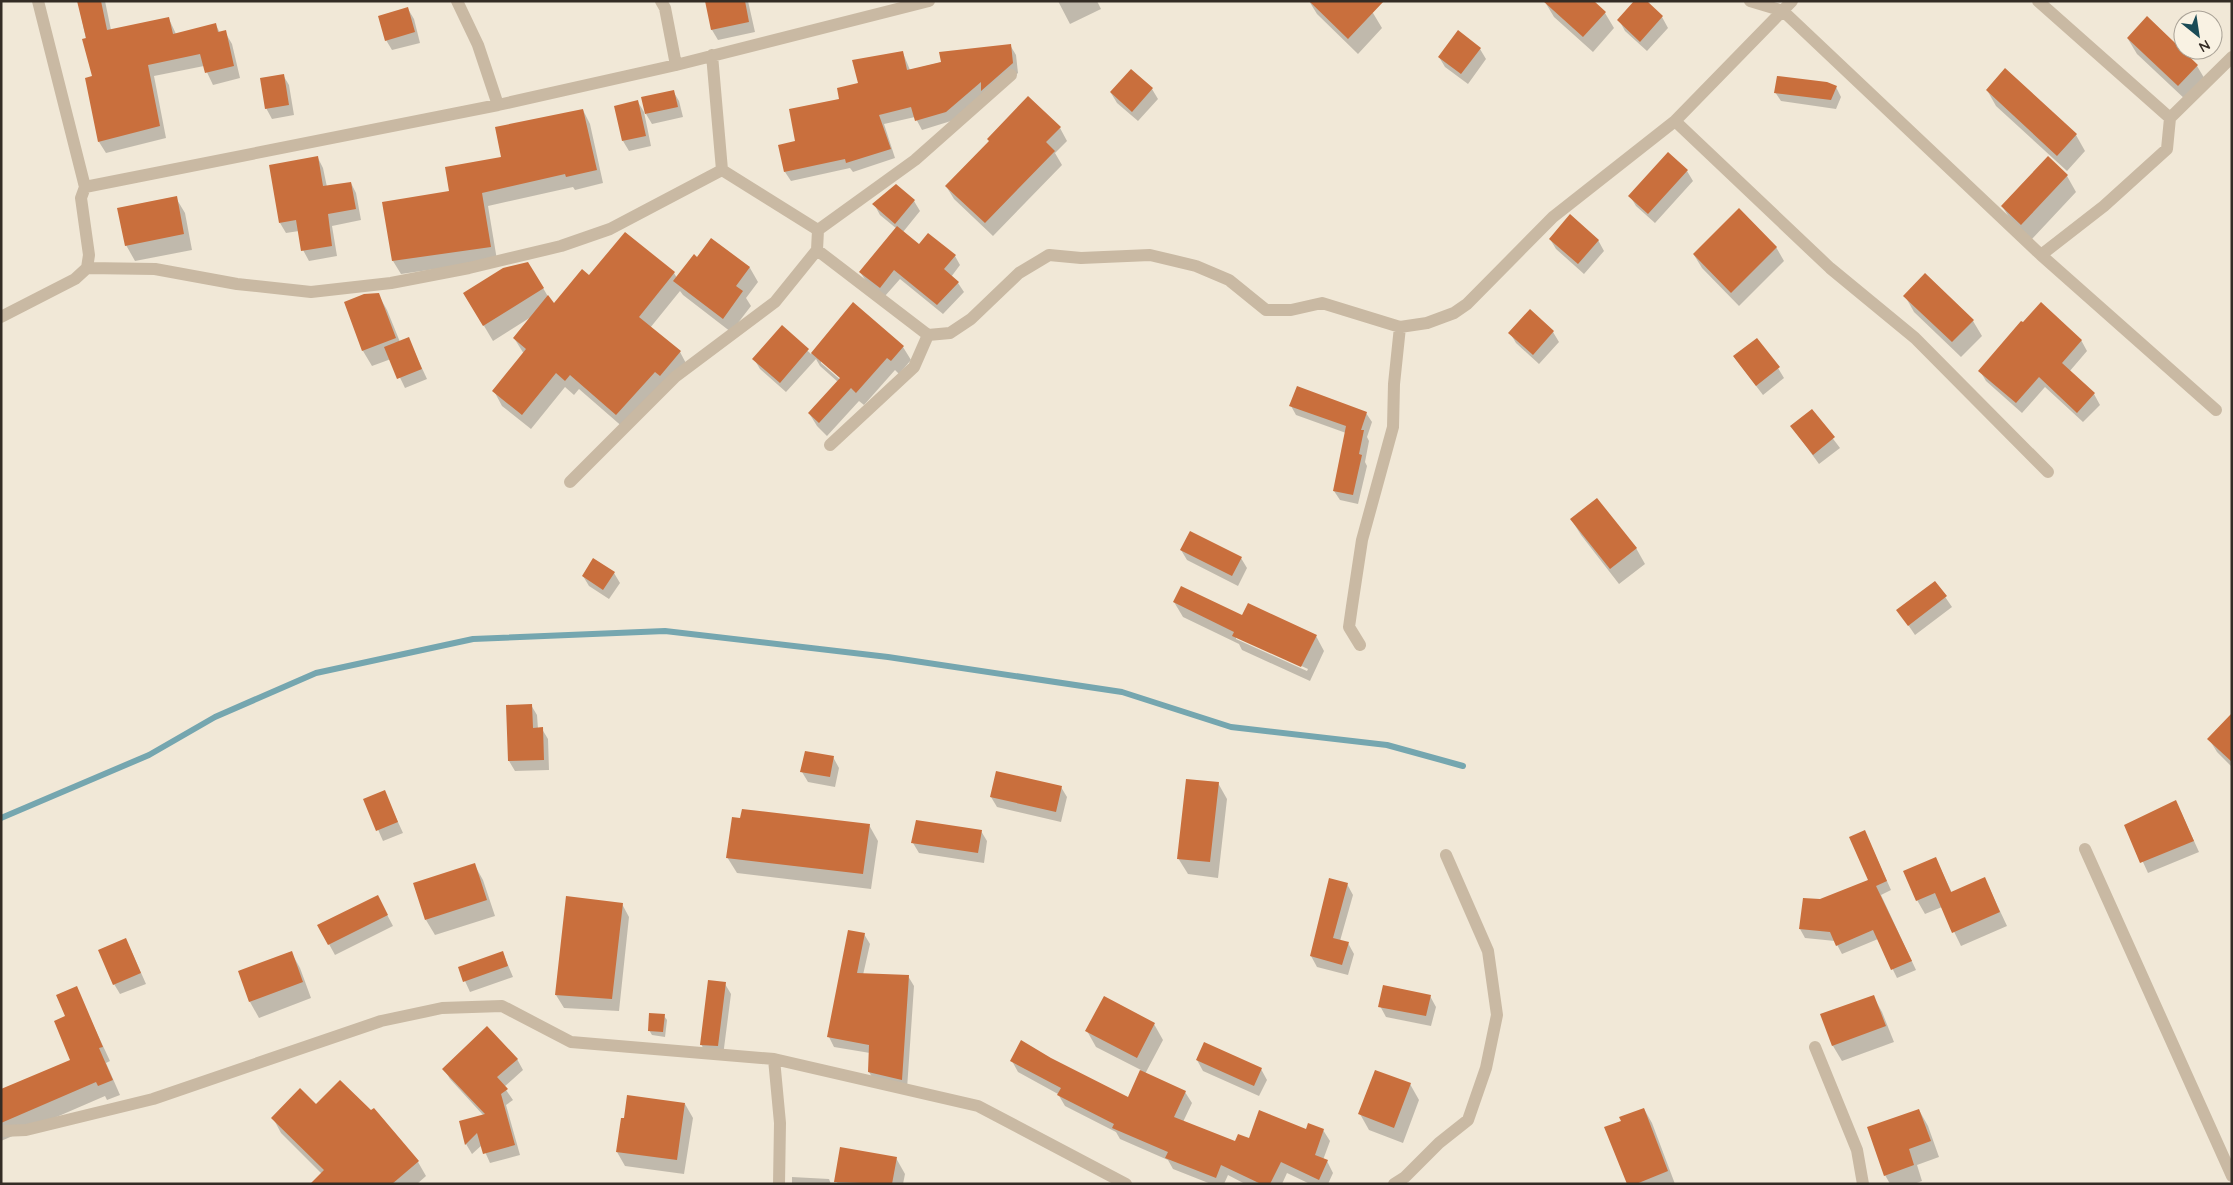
<svg xmlns="http://www.w3.org/2000/svg" width="2233" height="1185" font-family="Quicksand,sans-serif">
<style>
.shadow{fill:#0003;fill-rule:evenodd}
.lines{fill:none;stroke-linecap:round;stroke-linejoin:round}
.stream{stroke:#75a6af;stroke-width:6}
.building{fill:#c96f3d}
.minor{stroke:#c9b9a3;stroke-width:12}
</style>
<rect width="100%" height="100%" fill="#f1e8d7"/>
<path class="shadow" d="M78 1H105L111 30 169 19 176 34 216 25 220 33 225 32 232 44 240 78 213 85 204 66 154 76 166 138 106 153 99 142 94 77Z
M706 1H748L755 32 718 40 712 30Z
M1058 1H1097L1101 9 1070 24Z
M1309 1H1361L1373 13 1382 28 1358 54 1317 14Z
M1645 1 1662 17 1668 28 1647 51 1625 31 1619 20Z
M1545 2 1605 13 1614 28 1593 52 1554 17Z
M408 9 414 19 420 43 392 50 386 40Z
M2128 39 2197 66 2206 81 2187 101 2137 54Z
M1010 45 1016 55 1018 73 987 99 951 121 922 130 915 117 884 124 895 158 853 172 850 168 791 181 785 172 796 142 859 84 903 53 910 70Z
M1480 49 1486 59 1468 84 1445 67 1439 57Z
M2005 70 2076 135 2085 151 2067 171 1996 106 1987 90Z
M283 75 289 85 294 115 272 119 266 108Z
M1836 87 1841 97 1836 109 1781 101 1775 92Z
M1152 89 1158 99 1138 121 1117 103 1111 93Z
M673 91 679 101 683 117 652 124 646 114Z
M638 102 644 112 651 146 629 151 623 141Z
M583 110 590 124 603 183 575 190 573 187 488 206 497 260 401 274 393 261 383 203 450 192Z
M1060 128 1067 141 1055 153 1062 165 993 236 954 199 946 186Z
M318 158 323 168 327 187 351 183 356 193 361 220 332 226 337 256 309 261 303 250 299 231 286 233 280 223Z
M2048 158 2067 176 2076 192 2031 240 2012 222 2002 206Z
M1687 171 1693 181 1655 223 1636 206 1630 196Z
M896 186 914 201 920 211 903 232 919 245 955 256 960 265 951 277 958 283 964 292 943 314 900 279 885 296 866 281 860 272 897 229 880 215 874 204Z
M176 198 185 213 192 250 135 261 126 245Z
M626 233 674 273 677 278 697 258 712 240 750 268 758 282 746 298 751 306 731 332 683 295 680 291 650 328 680 352 688 367 625 429 579 389 574 395 565 387 531 429 502 406 494 391 524 354 514 338 531 317 493 341 474 309 543 288 553 305 590 277Z
M1550 239 1598 240 1604 251 1584 274 1556 249Z
M1776 247 1784 261 1739 306 1702 268 1694 255Z
M378 294 387 310 400 342 408 338 427 379 405 388 391 359 372 366 363 351 345 303Z
M1905 296 1973 321 1982 336 1961 357 1914 312Z
M853 304 903 347 911 360 899 374 895 370 864 405 859 401 827 436 817 426 809 413 838 382 820 366 816 359 786 392 760 369 754 359 782 327 811 354ZM821 360 845 382 844 383 821 363Z
M1553 332 1559 342 1539 364 1516 343 1510 333Z
M2081 340 2087 351 2069 372 2094 394 2100 405 2083 422 2045 387 2022 413 1986 381 1980 371Z
M1734 357 1778 368 1784 378 1763 395Z
M1291 406 1366 413 1372 422 1367 437 1369 441 1365 462 1367 466 1358 504 1340 500 1334 491 1346 433 1296 415Z
M1812 411 1840 448 1819 464 1792 427Z
M1571 519 1636 548 1645 564 1619 584 1581 535Z
M1181 550 1241 558 1247 568 1238 586 1187 560Z
M614 573 620 583 609 599 589 586 583 576Z
M1935 582 1952 607 1915 635 1898 610Z
M1174 602 1316 636 1324 651 1310 681 1242 650 1239 644 1183 617ZM1236 636 1308 669 1307 671 1236 639Z
M531 705 537 715 538 729H542L548 739 549 770 515 771 509 761Z
M2232 730V767L2217 752 2209 739Z
M833 757 839 768 835 787 808 782 802 772Z
M1218 783 1227 799 1218 878 1188 874 1178 858Z
M1061 787 1067 797 1061 822 997 807 991 797Z
M384 791 403 833 383 841 365 800Z
M2181 812 2199 852 2148 873 2126 825Z
M869 825 878 841 871 889 737 873 727 857Z
M981 831 987 841 984 863 919 853 913 843Z
M1865 832 1891 890 1881 895 1916 970 1897 978 1878 939 1842 954 1835 941 1805 938 1800 929 1820 901 1869 880Z
M1936 859 1952 893 1985 879 2007 926 1961 946 1942 907 1925 914 1917 900Z
M474 864 483 880 495 916 435 935 426 920Z
M1347 884 1353 895 1340 941 1348 943 1354 954 1348 975 1317 967 1311 956 1324 909Z
M567 897 622 904 629 917 619 1011 564 1008 556 995Z
M383 907 393 926 335 955 319 926Z
M864 934 870 944 863 975 908 976 914 986 907 1089 875 1082 869 1072 870 1053 834 1047 829 1037Z
M131 950 146 984 120 994 114 984Z
M291 952 300 968 311 998 259 1018 250 1002 239 972Z
M503 953 513 977 470 992 459 968Z
M725 984 731 994 723 1056 707 1055 701 1044Z
M76 988 110 1061 106 1063 120 1095 107 1100 105 1096 1 1141V1090L72 1060 66 1017Z
M1430 996 1436 1007 1431 1026 1386 1017 1380 1006Z
M1873 996 1882 1012 1894 1042 1842 1061 1833 1046 1822 1015Z
M664 1016 667 1020 665 1037 652 1035 649 1030Z
M1154 1024 1163 1040 1145 1074 1185 1092 1192 1103 1183 1122 1236 1143 1307 1130H1323L1330 1141 1323 1160 1327 1161 1333 1173 1328 1184H1310L1287 1173 1282 1184H1245L1228 1175 1224 1184H1211L1173 1169 1168 1160 1120 1139 1116 1132 1065 1106 1058 1094 1018 1072 1012 1061 1050 1059 1129 1098 1141 1070 1096 1047 1087 1031Z
M517 1059 523 1070 504 1087 513 1100 506 1105 520 1155 490 1163 482 1145 472 1154 466 1144 460 1122 484 1116 450 1079 444 1069Z
M1197 1060 1261 1069 1267 1080 1259 1096 1203 1071Z
M1410 1084 1419 1100 1403 1143 1369 1130 1360 1114Z
M685 1104 693 1118 684 1174 625 1166 617 1152Z
M316 1106 418 1162 426 1176 417 1184H312L322 1174 281 1133 273 1118Z
M1644 1109 1652 1123 1675 1184H1628L1622 1121Z
M1919 1110 1928 1126 1939 1157 1917 1165 1922 1181 1914 1184H1890L1885 1175Z
M841 1149 896 1158 905 1174 903 1184H837Z
M792 1177 829 1179 831 1184H792Z"/>
<g class="lines">
<path class="stream" d="M1 818 149 755 215 717 316 673 473 639 665 631 888 657 1122 692 1231 727 1387 745 1463 766"/>
</g>
<path class="building" d="M77 1H101L107 30 169 17 173 34 216 23 218 32 226 30 234 66 205 73 200 54 148 65 160 126 98 142 85 78 92 76 82 39 86 38Z
M705 1H745L749 22 711 30Z
M1309 1H1384L1348 39Z
M1543 1H1594L1606 12 1583 37Z
M1634 1H1647L1663 16 1640 42 1617 20Z
M408 7 415 32 385 41 378 16Z
M2147 16 2198 65 2178 86 2127 38Z
M1458 30 1481 48 1461 74 1438 57Z
M1011 44 1013 63 981 91V82L946 112 915 121 911 107 879 115 891 149 846 163 845 159 784 172 778 145 795 141 789 109 839 99 837 88 858 83 852 60 903 51 907 70 941 62 939 52Z
M2005 68 2077 134 2057 156 1986 90Z
M1131 69 1153 88 1132 112 1110 92Z
M284 74 289 105 265 109 260 78Z
M1777 76 1827 82 1837 86 1831 100 1774 93Z
M674 90 678 107 645 114 641 97Z
M1028 96 1061 127 1046 142 1055 151 985 223 945 186 989 141 987 139Z
M638 100 646 136 622 141 614 106Z
M583 109 597 170 566 177 565 174 482 193 491 247 392 261 382 202 449 191 445 167 501 157 495 127Z
M1668 152 1688 170 1648 214 1628 196Z
M318 156 323 186 351 182 356 209 328 214 332 246 301 251 296 220 279 223 269 165Z
M2048 156 2068 175 2021 225 2001 206Z
M896 184 915 200 895 224 872 204Z
M177 196 184 234 125 246 117 208Z
M1739 208 1777 247 1731 293 1693 254Z
M1570 214 1599 240 1578 264 1549 239Z
M897 226 919 244 928 233 956 255 944 269 959 282 937 305 894 270 880 288 859 272Z
M625 232 675 272 639 317 681 351 660 376 655 372 616 415 570 375 565 381 556 373 522 415 492 391 526 349 513 338 548 295 554 303 582 269 589 275Z
M711 238 750 267 736 286 743 291 723 319 673 281 694 254 697 257Z
M528 262 544 288 483 326 463 293 503 268Z
M1925 273 1974 320 1952 342 1903 296Z
M379 293 396 338 362 351 344 302 364 294Z
M853 302 904 346 891 361 887 358 856 393 851 388 819 423 808 413 840 378 811 353Z
M2041 302 2082 340 2062 363 2095 393 2077 413 2039 377 2016 403 1978 371 2021 321 2023 322Z
M1530 309 1554 331 1533 355 1508 333Z
M782 325 809 349 780 383 752 359Z
M409 337 422 369 397 379 384 347Z
M1757 338 1780 367 1756 386 1733 356Z
M1297 386 1367 412 1361 430H1364L1359 454 1362 455 1353 495 1333 491 1346 426 1289 406Z
M1812 409 1835 437 1813 455 1790 426Z
M1597 498 1637 548 1610 569 1570 519Z
M1190 531 1242 557 1232 576 1180 550Z
M593 558 615 572 603 590 582 576Z
M1935 581 1947 596 1908 626 1896 610Z
M1181 586 1242 615 1248 603 1317 635 1301 667 1232 636 1234 632 1173 602Z
M532 704 533 728 543 727 544 760 508 761 506 705Z
M2232 713V762L2207 739Z
M805 751 834 756 830 777 800 772Z
M996 771 1062 786 1056 812 990 797Z
M1186 779 1219 782 1210 862 1177 859Z
M385 790 398 822 376 831 363 799Z
M2176 800 2194 841 2140 863 2124 825Z
M742 809 870 824 863 874 726 858 732 817 740 818Z
M916 820 982 830 978 853 911 843Z
M1865 830 1887 881 1876 886 1912 961 1891 970 1873 930 1836 946 1830 932 1799 929 1803 898 1820 899 1868 880 1849 837Z
M1936 857 1951 892 1985 877 2000 912 1952 933 1935 893 1916 901 1903 871Z
M475 863 487 900 425 920 413 883Z
M1329 878 1348 883 1333 938 1349 942 1342 965 1310 956Z
M378 895 388 915 328 945 317 925Z
M566 896 623 903 612 999 555 995Z
M848 930 865 933 857 973 909 975 902 1080 868 1072 869 1045 827 1037Z
M126 938 141 973 113 985 98 950Z
M292 951 303 982 249 1002 238 971Z
M503 951 508 966 463 982 458 967Z
M708 980 726 982 718 1046 700 1045Z
M1383 985 1431 995 1426 1016 1378 1007Z
M77 986 103 1047 99 1048 113 1080 98 1086 96 1082 1 1123V1089L70 1060 54 1021 65 1016 56 995Z
M1874 995 1886 1026 1832 1046 1820 1014Z
M1104 996 1155 1023 1137 1058 1085 1031Z
M649 1013 665 1014 663 1032 648 1031Z
M487 1026 518 1059 497 1077 508 1089 501 1094 515 1145 483 1154 477 1133 465 1145 459 1121 485 1114 442 1069Z
M1021 1040 1051 1058 1128 1097 1140 1070 1186 1091 1174 1117 1235 1141 1238 1134 1249 1138 1259 1110 1306 1129 1308 1123 1324 1129 1315 1155 1328 1160 1319 1180 1281 1162 1270 1184H1261L1221 1165 1216 1178 1165 1158 1168 1152 1112 1128 1114 1124 1057 1095 1061 1088 1010 1061Z
M1204 1042 1262 1068 1254 1086 1196 1060Z
M1375 1070 1411 1083 1394 1128 1358 1114Z
M340 1080 371 1110 374 1108 419 1161 392 1184H310L324 1170 271 1118 300 1088 316 1104Z
M627 1095 685 1103 677 1160 616 1152 621 1118H624Z
M1644 1108 1668 1171 1636 1184H1627L1604 1127 1621 1121 1619 1117Z
M1919 1109 1931 1141 1909 1149 1914 1165 1884 1176 1867 1127Z
M840 1147 897 1157 892 1184 834 1182Z"/>
<g class="lines">
<path class="minor" d="M38 1 85 187
M457 1 478 45 498 105
M661 1 665 8 676 65
M1750 1 1783 11 2041 255 2104 206 2167 149 2170 118 2232 57
M2038 1 2170 118
M1675 121 1830 268 1915 338 2048 472
M722 170 818 230
M818 230 915 160 1011 75
M817 250 928 335 950 333 971 319 1019 273 1049 255 1081 258 1150 255 1196 266 1229 280 1266 310H1291L1322 303 1400 327 1427 323 1454 313 1467 304 1553 217 1675 121 1792 1
M2041 255 2216 410
M87 268 155 269 237 284 311 292 391 283 469 268 561 246 610 229 722 170 712 55
M1 317 75 279 87 268 89 255 81 198 85 187 498 105 676 65 929 1
M830 445 914 367 928 335
M570 482 675 377 775 302 817 250 818 230
M1360 645 1349 627 1352 606 1362 540 1393 427 1394 384 1400 327
M2085 849 2232 1176
M1815 1047 1857 1150 1863 1184
M774 1059 780 1123 779 1184
M1 1131 26 1130 153 1099 381 1021 442 1008 502 1006 571 1042 774 1059 978 1106 1126 1184
M1394 1184 1405 1177 1439 1143 1468 1120 1486 1068 1497 1015 1488 951 1446 855"/>
</g>
<rect width="2233" height="1185" fill="none" stroke="#342c25" stroke-width="5"/>
<g transform="translate(2198 35) rotate(150)"><circle r="24" fill="#f9f2e3" stroke="#aaa397"/>
<path d="M0-4L9 19L0 12L-9 19Z" fill="#1a4b56"/>
<text y="-8" font-size="14" font-weight="bold" text-anchor="middle" fill="#342c25">N</text>
</g>
</svg>
